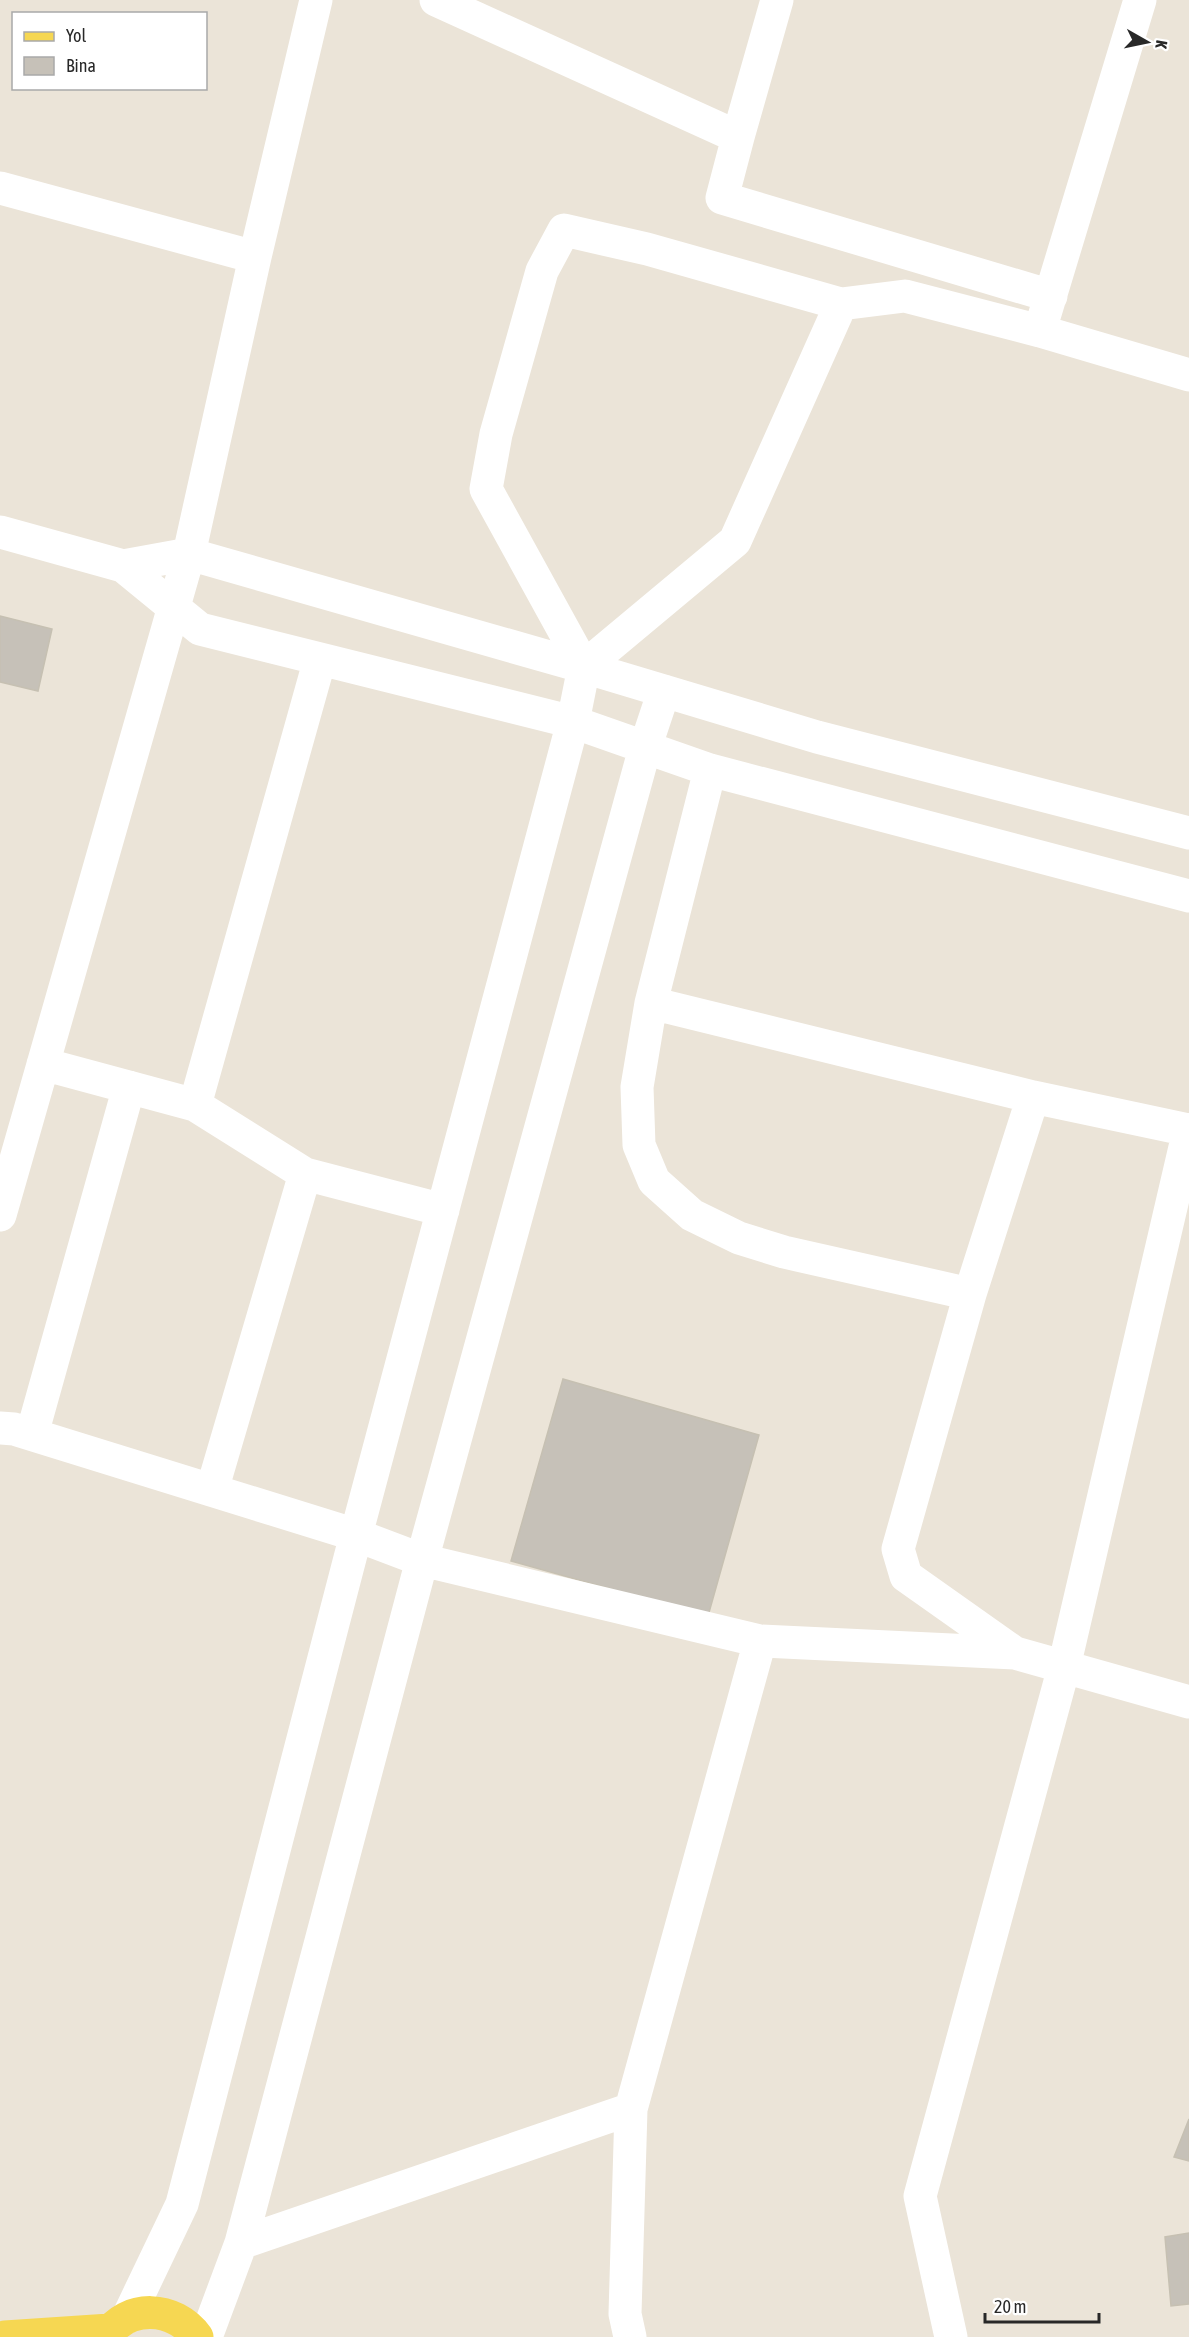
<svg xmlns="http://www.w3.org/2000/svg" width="1189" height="2337" font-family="'Asap Condensed',sans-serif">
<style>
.building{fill:#c6c1b8;stroke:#c6c0b2;stroke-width:1.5}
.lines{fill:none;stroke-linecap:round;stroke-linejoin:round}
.minor{stroke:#fff;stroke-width:33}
.major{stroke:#f6d752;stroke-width:33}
</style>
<rect width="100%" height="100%" fill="#ebe4d8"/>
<path class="building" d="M0 616 52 629 38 691 0 682Z
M563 1379 759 1435 708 1616 511 1561Z
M1189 2119V2161L1174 2157Z
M1189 2233V2304L1171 2306 1165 2237Z"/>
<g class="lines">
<path class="minor" d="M436 0 738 137 777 0
M738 137 722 198 1051 296
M0 188 255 257
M1044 317 1140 0
M0 532 123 566 200 629 573 722 710 770 1189 896
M123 566 189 554 584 667 817 737 1189 833
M584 667 735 541 841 304 905 296 1040 331 1189 375
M710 770 651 1003 637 1087 639 1145 654 1181 692 1215 739 1238 784 1252 970 1294
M651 1003 1033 1097 1189 1130
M43 1064 195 1105 305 1174 443 1210
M195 1105 320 659
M0 1215 189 554 255 257 316 0
M0 1428 14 1429 356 1535 422 1560 760 1641 1015 1653 1189 1702
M32 1434 129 1087
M212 1490 305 1174
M1015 1653 906 1576 898 1549 970 1294 1033 1097
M241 2243 631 2109
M128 2317 182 2204 356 1535 573 722 584 667 486 489 496 434 542 271 564 230 647 249 841 304
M206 2337 241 2243 422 1560 645 748 664 691
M630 2337 625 2314 631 2109 760 1641
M951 2337 920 2196 1064 1667 1189 1130"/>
<path class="major" d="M5 2337 110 2330
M106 2337C127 2303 175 2306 197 2337"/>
</g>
<rect x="12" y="12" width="195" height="78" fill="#ffffff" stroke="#a9a9a9" stroke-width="1.5"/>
<rect x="24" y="32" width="30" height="9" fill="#f6d752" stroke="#a9a9a9" stroke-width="1.5"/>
<text x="66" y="42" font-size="18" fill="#282828">Yol</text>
<rect x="24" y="57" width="30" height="18" fill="#c6c1b8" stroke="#a9a9a9" stroke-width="1.5"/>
<text x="66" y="72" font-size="18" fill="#282828">Bina</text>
<g transform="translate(1147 42) rotate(99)" stroke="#ffffff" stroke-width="4.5" paint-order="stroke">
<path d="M0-4.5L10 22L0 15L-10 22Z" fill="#282828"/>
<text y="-9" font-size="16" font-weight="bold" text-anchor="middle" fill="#282828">K</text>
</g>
<path d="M985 2313v9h114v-9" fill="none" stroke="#282828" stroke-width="3"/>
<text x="994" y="2313" font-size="18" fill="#282828" stroke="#ffffff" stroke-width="4.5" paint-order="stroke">20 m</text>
</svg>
